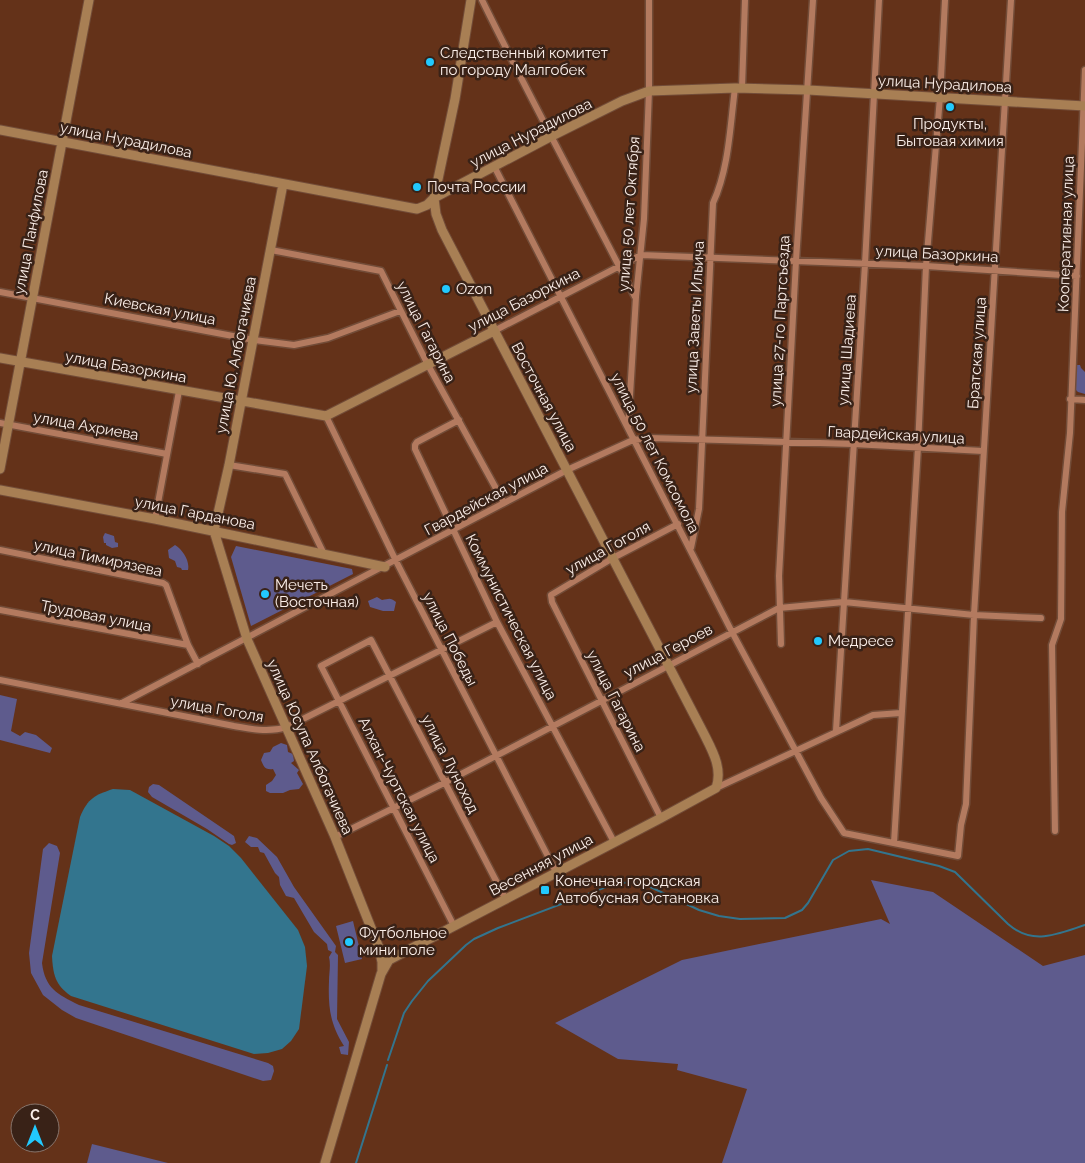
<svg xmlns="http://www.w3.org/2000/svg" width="1085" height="1163" font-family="Raleway,sans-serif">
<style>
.green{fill:#5e5b8d}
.water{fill:#33758e}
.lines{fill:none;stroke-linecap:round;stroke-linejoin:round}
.stream{stroke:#33758e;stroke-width:2}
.street-casing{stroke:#724c38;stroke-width:9}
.secondary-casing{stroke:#724c38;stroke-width:11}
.street{stroke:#b37a5f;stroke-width:6}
.secondary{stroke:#a87f54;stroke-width:9}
.poi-dot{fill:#22c9fe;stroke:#392217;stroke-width:2}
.labels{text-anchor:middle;stroke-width:5;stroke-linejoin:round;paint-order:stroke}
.poi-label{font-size:15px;fill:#fcefe9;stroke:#392217;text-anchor:start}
.street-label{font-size:15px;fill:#fcefe9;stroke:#392217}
</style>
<rect width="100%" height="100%" fill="#643219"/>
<path class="green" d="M1076 365H1080L1081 368 1085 372V394L1078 392 1075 389Z
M105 533 114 536 115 542 118 543V547L112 548 106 545V543H104L103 537Z
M175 545C183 550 190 561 188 570H182L181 568 177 567 175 561 169 558 168 550Z
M236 546 352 569 353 574 251 626 231 557Z
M377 597 382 600C389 599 390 597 396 602L394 611H383L370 607 368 601Z
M0 695 17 699 11 731 20 736 25 732 36 735 52 748 50 753 0 740Z
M281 743 287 745 288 752 293 754 294 761 291 763 299 770 297 773 303 784 299 789 290 790 283 793H270L266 791V785L272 781 276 775 273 769C265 770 264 767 261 760L264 753 270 752 273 747Z
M153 784 159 785 234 836 236 843 232 845 229 844 207 829 152 797 148 792 149 787Z
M249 836 257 838 277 857 294 887 336 946 335 952 338 955 337 1019 349 1042 348 1055 341 1054 339 1047 344 1046C330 1024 328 1007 329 981 329 973 331 965 329 957L332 952 328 950 327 944 314 932 294 898 286 896 280 885 279 877 275 873 264 853 260 852 258 847H251L245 842Z
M49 843 57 846 60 853 42 963C45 988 57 994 79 1005L268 1063 273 1066 274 1071 271 1080 263 1081 76 1018 62 1010 43 995 31 973 29 953 43 849Z
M871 880 933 892 1043 966 1085 955V1163H722L747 1089 677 1070 678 1064 618 1059 555 1023 682 960 881 919 890 924Z
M353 921 362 959 345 963 336 926Z
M92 1144 168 1163H87Z"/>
<path class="water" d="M113 789 130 790 214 836 229 846 241 858 298 930 305 947 307 966 299 1029 291 1041 282 1049 268 1053 254 1054 71 996C55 985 53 974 52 956L80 817C88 798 95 795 113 789Z"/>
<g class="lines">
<path class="stream" d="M388 1060 404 1013 412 1001 428 981 466 945 474 939 498 928 614 884 632 882 642 883 699 910 719 916 740 919 785 918 802 910 808 903 833 860 849 851 868 849 939 866 955 872 1008 924C1033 946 1057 934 1085 925
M356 1163 387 1065"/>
<defs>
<path id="street" d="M482 0C531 100 584 198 635 297
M742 88 745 0
M494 166 732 632 821 798 844 833 958 856 961 825 966 804 974 615 1011 0
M271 250 381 271 428 365 504 503
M0 292 254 340 294 345 328 338 400 311
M494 331 641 255 926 266 1077 276
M1070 399 1085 400
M326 416 396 561 556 872
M459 420 417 442 415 445V449L497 622 614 842
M0 423 167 454
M628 428 636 297 644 219 649 91V0
M229 465 285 474 324 554
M155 519 179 391
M691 548 699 509 713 203C729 168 730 127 735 88
M0 550 163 583 166 585 188 645 198 664
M0 610 188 645
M781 644 779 576 796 261 813 0
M0 680 234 726C252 729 268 733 287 727L497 622
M122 703 567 470 633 440 650 438 853 444 983 451
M836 731 865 264 879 0
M716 788 873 715 901 713
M661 818 552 602 551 595 613 558 678 524
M1055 831 1052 645 1061 619 1062 512 1070 433 1085 70
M335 837 444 783 779 608 844 602 974 615 1041 618
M894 843 918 447 926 266 940 97 945 0
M454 926 321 666 371 640 506 900"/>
<path id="secondary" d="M0 130 417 209 427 205 434 198 550 137 622 101 649 91 735 88 808 90 1085 106
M283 184 229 465 214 531 247 639 335 837 379 948 382 962V971
M0 358 326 416 494 331
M0 469 89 0
M0 490 155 519 385 567
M325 1163 381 974 389 960 661 818 716 788C723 768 712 750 703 732L442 230 436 214 434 198 455 99 471 0"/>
</defs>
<use href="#street" class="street-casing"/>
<use href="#secondary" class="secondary-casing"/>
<use href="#street" class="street"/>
<use href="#secondary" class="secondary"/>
</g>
<g class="poi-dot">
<circle cx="430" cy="62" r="5"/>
<circle cx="950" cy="107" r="5"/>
<circle cx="417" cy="187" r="5"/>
<circle cx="446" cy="289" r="5"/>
<circle cx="265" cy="594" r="5"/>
<circle cx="818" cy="641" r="5"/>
<rect x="540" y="885" width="10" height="10" rx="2.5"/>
<circle cx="349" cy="942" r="5"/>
</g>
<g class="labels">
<g class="poi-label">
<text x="440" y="58">Следственный комитет<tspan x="440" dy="17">по городу Малгобек</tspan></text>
<text x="950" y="129" text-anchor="middle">Продукты,<tspan x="950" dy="17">Бытовая химия</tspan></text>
<text x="427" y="192">Почта России</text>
<text x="456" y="294">Ozon</text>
<text x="275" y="590">Мечеть<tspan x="275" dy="17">(Восточная)</tspan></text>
<text x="828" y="646">Медресе</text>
<text x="555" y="886">Конечная городская<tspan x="555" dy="17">Автобусная Остановка</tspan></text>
<text x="359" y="938">Футбольное<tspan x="359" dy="17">мини поле</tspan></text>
</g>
<g class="street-label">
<text transform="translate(945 84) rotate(3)" y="5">улица Нурадилова</text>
<text transform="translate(531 133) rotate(-27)" y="5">улица Нурадилова</text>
<text transform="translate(126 140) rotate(11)" y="5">улица Нурадилова</text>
<text transform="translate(629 214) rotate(-86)" y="5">улица 50 лет Октября</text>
<text transform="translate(31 232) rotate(-79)" y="5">улица Панфилова</text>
<text transform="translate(1066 234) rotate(-88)" y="5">Кооперативная улица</text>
<text transform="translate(937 254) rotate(3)" y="5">улица Базоркина</text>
<text transform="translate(524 300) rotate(-27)" y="5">улица Базоркина</text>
<text transform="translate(160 309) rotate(11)" y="5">Киевская улица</text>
<text transform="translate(695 317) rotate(-87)" y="5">улица Заветы Ильича</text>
<text transform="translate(780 321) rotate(-87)" y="5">улица 27-го Партсъезда</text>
<text transform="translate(426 332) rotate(63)" y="5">улица Гагарина</text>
<text transform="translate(847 350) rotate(-86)" y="5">улица Шадиева</text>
<text transform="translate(977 353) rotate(-86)" y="5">Братская улица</text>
<text transform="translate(236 355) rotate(-79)" y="5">улица Ю. Албогачиева</text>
<text transform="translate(126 367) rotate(10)" y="5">улица Базоркина</text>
<text transform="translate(544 397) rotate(62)" y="5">Восточная улица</text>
<text transform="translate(86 426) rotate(10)" y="5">улица Ахриева</text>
<text transform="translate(896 435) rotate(3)" y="5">Гвардейская улица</text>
<text transform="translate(655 453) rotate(63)" y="5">улица 50 лет Комсомола</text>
<text transform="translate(486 499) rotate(-28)" y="5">Гвардейская улица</text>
<text transform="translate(195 513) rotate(11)" y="5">улица Гарданова</text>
<text transform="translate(608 548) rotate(-29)" y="5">улица Гоголя</text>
<text transform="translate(98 558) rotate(12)" y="5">улица Тимирязева</text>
<text transform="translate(96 616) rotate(11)" y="5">Трудовая улица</text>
<text transform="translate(511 617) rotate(63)" y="5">Коммунистическая улица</text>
<text transform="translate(450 639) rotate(63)" y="5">улица Победы</text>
<text transform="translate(668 651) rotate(-28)" y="5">улица Героев</text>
<text transform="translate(616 701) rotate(63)" y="5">улица Гагарина</text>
<text transform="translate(217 709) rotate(10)" y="5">улица Гоголя</text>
<text transform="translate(310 747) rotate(66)" y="5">улица Юсупа Албогачиева</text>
<text transform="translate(450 764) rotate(63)" y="5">улица Луноход</text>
<text transform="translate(399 790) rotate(63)" y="5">Алхан-Чуртская улица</text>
<text transform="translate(541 865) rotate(-28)" y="5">Весенняя улица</text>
</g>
</g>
<g transform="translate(35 1128)"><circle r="24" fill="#392217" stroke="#87746b"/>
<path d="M0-4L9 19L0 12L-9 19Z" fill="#22c9fe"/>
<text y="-8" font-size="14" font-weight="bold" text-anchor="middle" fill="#fcefe9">С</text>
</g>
</svg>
